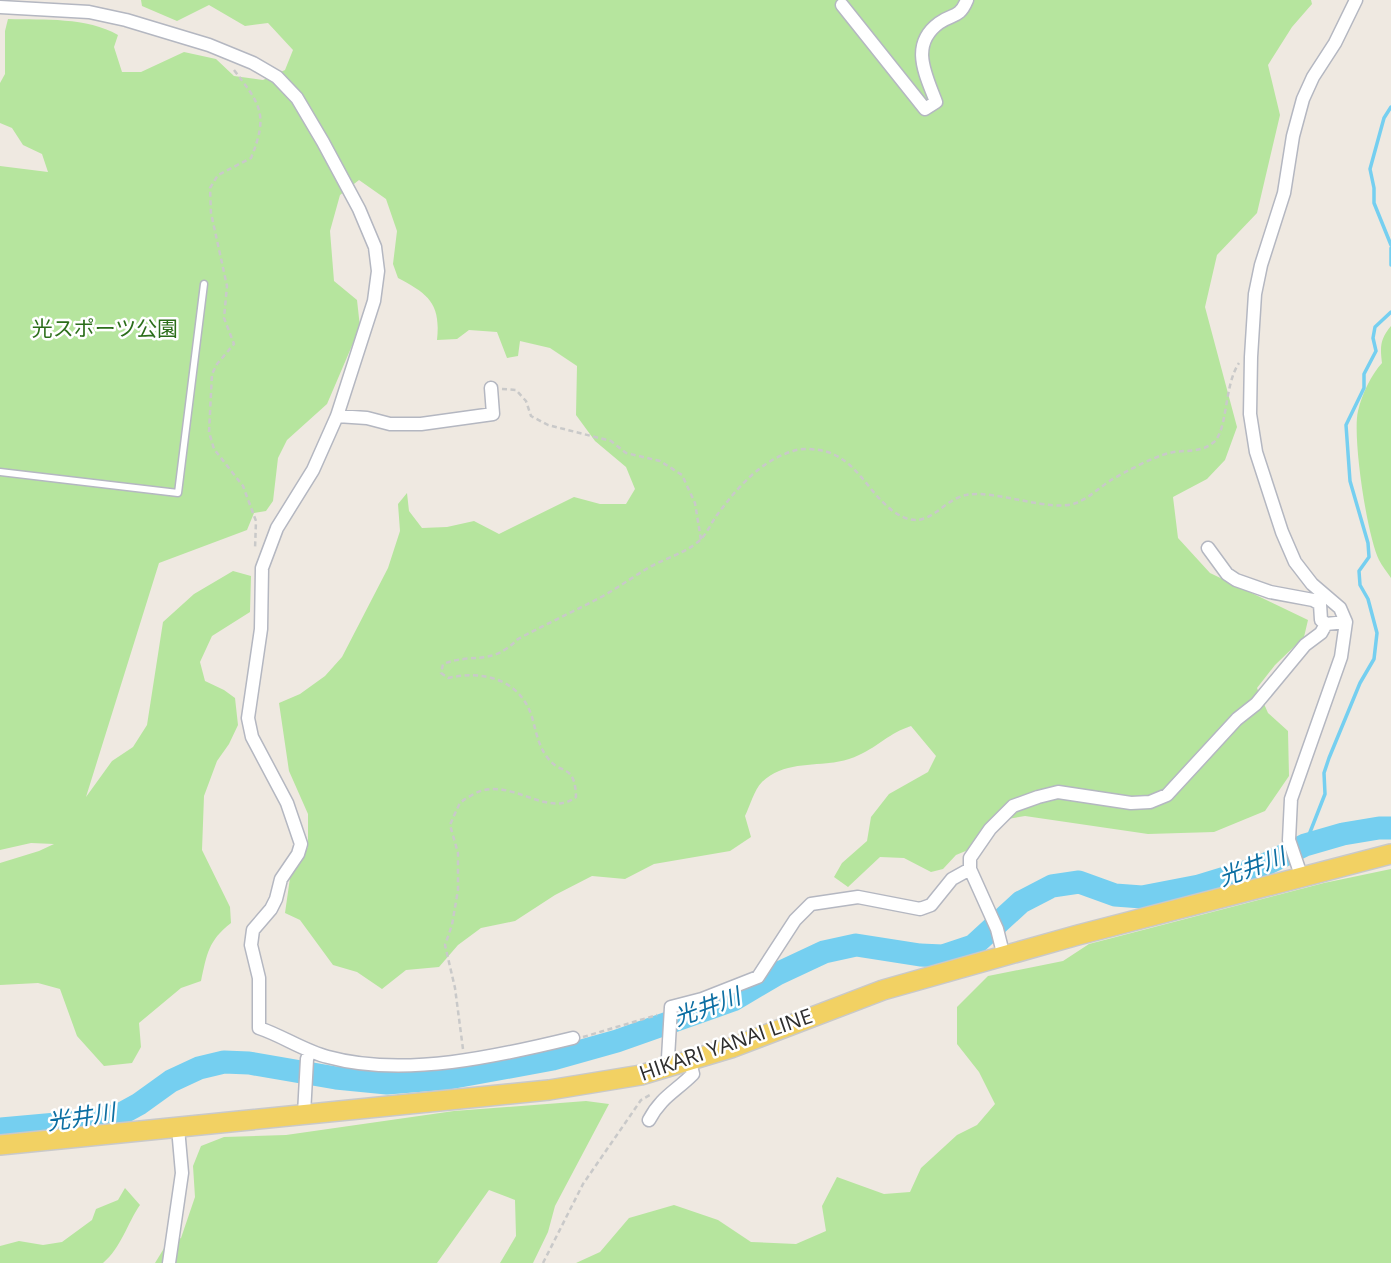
<svg xmlns="http://www.w3.org/2000/svg" width="1391" height="1263" font-family="'Open Sans','Noto Sans JP',sans-serif">
<style>
.green{fill:#b6e59e}
.lines{fill:none;stroke-linecap:round;stroke-linejoin:round}
.stream{stroke:#75cff0;stroke-width:3.5}
.river{stroke:#75cff0;stroke-width:23}
.service-casing{stroke:#b4b7c1;stroke-width:9}
.minor-casing{stroke:#b4b7c1;stroke-width:15}
.primary-casing{stroke:#c9c9c9;stroke-width:22}
.path{stroke:#c9c9c9;stroke-width:2.5;stroke-dasharray:5 3.5;stroke-linecap:butt}
.service{stroke:#fff;stroke-width:6}
.minor{stroke:#fff;stroke-width:12}
.primary{stroke:#f2d163;stroke-width:19}
.labels{text-anchor:middle;stroke-width:5;stroke-linejoin:round;paint-order:stroke}
.park-label{font-size:21px;fill:#2c6e1b;stroke:#fff}
.street-label{font-size:21px;fill:#2e2e2e;stroke:#fff}
.water-label{font-size:23px;font-style:italic;fill:#0d6fa3;stroke:#fff}
</style>
<rect width="100%" height="100%" fill="#efe9e1"/>
<path class="green" d="M141 0H1311L1312 4 1292 27 1268 65 1280 115 1257 213 1217 255 1205 307 1237 427 1225 460 1207 479 1173 497 1178 538 1210 573 1308 620 1304 637 1275 665 1257 688 1268 713 1288 731 1289 776 1265 811 1214 832 1148 834 1025 816 990 822 968 850 956 855 943 869 931 872 904 858 880 857 848 887 834 877 842 863 867 841 871 817 889 794 928 772 936 756 911 726C889 733 879 746 859 755 827 771 790 756 762 782 754 790 750 806 745 816L751 837 730 851 654 864 625 879 592 876 555 895 515 921 481 928 458 945 439 967 406 970 382 989 357 972 333 965 300 920 285 913 290 878 308 847V814L289 771 279 703 300 694 325 676 342 657 388 568 400 531 398 504 407 493 409 511 422 528 447 527 474 521 499 534 574 497 600 504H626L635 489 626 467 595 441 576 415 577 366 550 348 520 341 518 356 507 358 497 332 469 330 457 339 437 340C441 303 428 294 398 278L393 264 397 231 386 199 359 180 340 195 330 231 334 281 357 300 360 327 327 404 287 440 278 458 273 501 266 511 254 513 247 530 159 563 86 797 112 761 133 747 147 725 163 622 194 594 233 571 251 576 250 612 212 636 200 662 205 681 224 690 235 698 238 725 229 744 217 761 204 796 202 850 230 907 231 923C208 941 207 954 201 981L181 988 139 1023 141 1047 132 1063 104 1066 77 1036 60 989 38 983 0 985V863L39 851 54 844 31 843 0 850V166L48 172 42 154 23 145 12 128 0 123V83L5 74V31L8 19C44 20 87 17 118 35L114 47 122 72H141L184 52 216 59 234 76 263 80 285 70 293 50 268 23 245 26 209 5 177 21 142 6Z
M1391 326V578C1387 572 1382 566 1379 560 1367 536 1352 436 1358 411 1362 394 1371 375 1382 363 1380 347 1380 339 1391 326Z
M1391 869V1263H576L600 1252 629 1218 674 1205 718 1220 751 1242 796 1244 826 1231 822 1206 837 1177 884 1194 910 1192 921 1168 957 1135 977 1125 995 1104 979 1072 957 1044V1007L988 976 1063 961 1089 944 1324 883Z
M586 1101 609 1104 555 1206 548 1232 533 1263H500L516 1236 515 1200 489 1190 437 1263H155L166 1245 181 1238 195 1197 193 1166 201 1146 224 1137 286 1135 454 1111Z
M125 1188 140 1205C127 1224 121 1248 103 1263H0V1246L19 1241 43 1245 62 1242 92 1220 96 1209 118 1200Z"/>
<g class="lines">
<path class="stream" d="M1391 107 1384 118 1370 169 1374 188V203L1391 245
M1391 248V265
M1305 845 1325 794 1324 773 1329 758 1360 683 1374 659 1377 633 1368 599 1360 585 1359 571 1369 557 1368 543 1350 481 1346 425 1364 388V374L1376 351 1373 338 1375 327 1391 312"/>
<path class="river" d="M0 1129 79 1122 119 1115 139 1104 171 1081 199 1068 224 1062 249 1063 336 1078 387 1083 449 1078 553 1059 617 1041 733 1000 777 974 824 952 856 945 920 955 943 956 973 946 1021 902 1052 886 1079 882 1115 895 1142 897 1199 886 1258 868 1305 845 1343 834 1379 828H1391"/>
<defs>
<path id="service" d="M0 472 178 493 204 284"/>
<path id="minor" d="M842 5 925 109 936 102C926 75 909 45 939 23 953 13 959 19 967 0
M0 7 89 12 126 20 209 45 253 63 277 77 297 98 323 142 359 209 375 247 378 271 374 301 337 416 313 470 277 528 262 568 261 629 248 718 252 737 287 803 301 844 298 854 281 879 276 899 271 909 253 930 251 945 259 978V1028C283 1036 304 1051 328 1057 404 1078 499 1056 573 1038
M337 416 367 418 390 424H421L493 414 491 388
M1208 548 1227 574 1236 580 1270 592 1313 600 1320 604 1321 620 1326 624 1346 622
M1302 878 1289 840 1291 799 1341 657 1346 622 1340 608 1312 584 1295 562 1282 532 1256 452 1250 414 1251 357 1255 294 1261 265 1284 193 1293 136 1303 99 1313 77 1335 43 1356 0
M1004 957 997 929 970 869V858L990 829 1013 806 1038 797 1058 792 1131 803 1150 802 1167 795 1237 719 1256 704 1305 645 1321 633 1326 624
M670 1067 668 1058 671 1007 702 999 758 977 795 920 811 904 858 897 920 909 931 905 952 879 970 869
M304 1114 307 1059 310 1051
M649 1120C661 1097 675 1092 693 1074L690 1062
M169 1263 182 1173 178 1128"/>
<path id="primary" d="M0 1145 549 1090 641 1075 731 1048 883 990 1078 935 1391 854"/>
</defs>
<use href="#service" class="service-casing"/>
<use href="#minor" class="minor-casing"/>
<use href="#primary" class="primary-casing"/>
<path class="path" d="M234 70C260 104 269 114 251 158L218 175 210 188 211 213 227 286 224 318 234 344 217 364 212 374 209 432 214 449 243 486 256 521 255 549
M502 389 516 390 526 401 531 416 548 425 611 441 626 453 660 461 682 475 695 503 701 540
M583 1037 657 1015
M463 1049 455 988 445 945 452 925 458 890V853L450 825C453 818 456 811 459 805 462 800 467 798 472 795 508 773 546 820 576 797 575 762 560 776 547 757 538 745 536 731 532 717 520 679 483 670 448 678L441 673 443 664C474 652 490 667 518 639 546 624 575 611 603 596 619 587 633 577 648 568 665 558 684 554 699 541 707 534 711 523 717 515 737 488 760 461 793 451 801 448 811 449 819 450 858 456 868 497 899 515 929 532 941 500 966 495 995 489 1050 513 1076 503 1089 498 1099 488 1111 480 1125 472 1153 457 1169 453 1185 449 1200 454 1214 442 1228 429 1224 385 1239 363
M543 1263 583 1184 641 1100 650 1095"/>
<use href="#service" class="service"/>
<use href="#minor" class="minor"/>
<use href="#primary" class="primary"/>
</g>
<g class="labels">
<g class="park-label">
<text x="105" y="336">光スポーツ公園</text>
</g>
<g class="street-label">
<text transform="translate(726 1045) rotate(-19)" y="7">HIKARI YANAI LINE</text>
</g>
<g class="water-label">
<text transform="translate(1252 867) rotate(-20)" y="8">光井川</text>
<text transform="translate(707 1007) rotate(-20)" y="8">光井川</text>
<text transform="translate(81 1117) rotate(-9)" y="8">光井川</text>
</g>
</g>
</svg>
